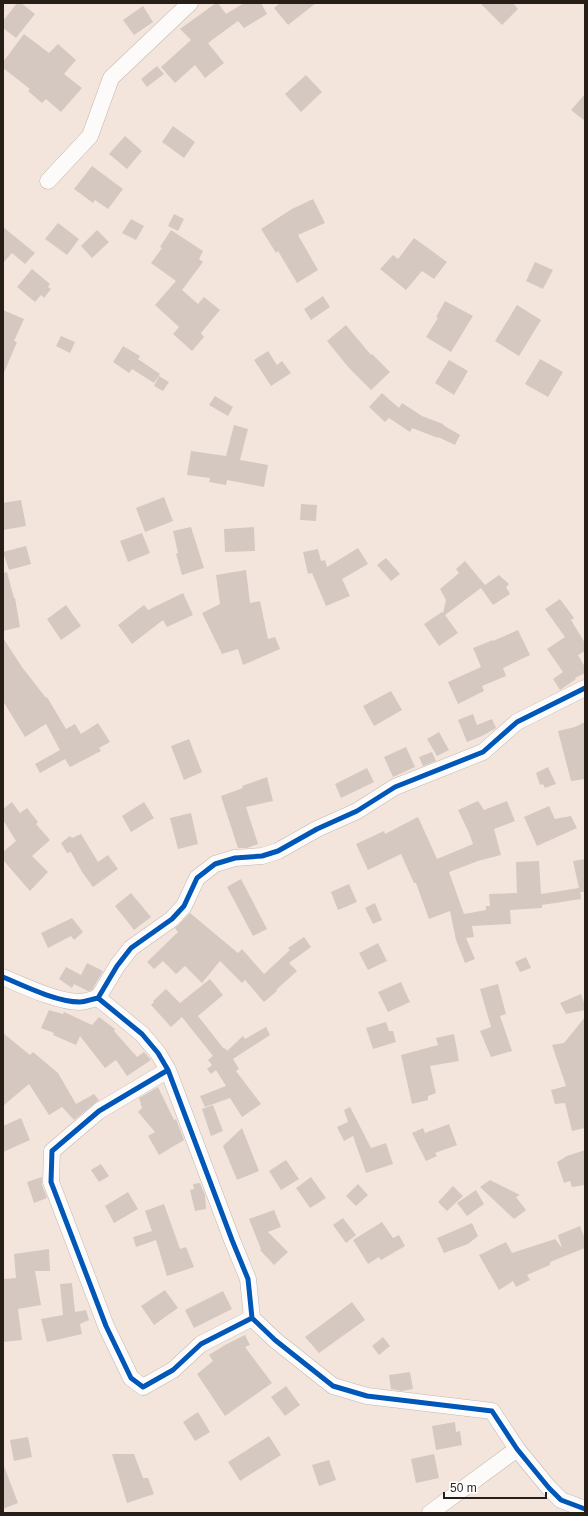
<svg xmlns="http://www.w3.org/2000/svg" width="588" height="1516" font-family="Helvetica,sans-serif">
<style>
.building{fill:#d5c8c1}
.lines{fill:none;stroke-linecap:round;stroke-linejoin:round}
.minor-casing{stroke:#c2b7b0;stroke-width:17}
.minor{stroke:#fdfbfa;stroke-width:16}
.rail-casing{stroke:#cdc9c7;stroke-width:4.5}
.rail{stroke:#fff;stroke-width:3;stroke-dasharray:9;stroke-linecap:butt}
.cycleway-casing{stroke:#fff;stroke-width:8}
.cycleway{stroke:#0057b8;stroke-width:5}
</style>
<rect width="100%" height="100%" fill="#f4e5dc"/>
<path class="building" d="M17 3H21L35 14 16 38 3 28V21Z
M216 3H218L226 14 244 3H261L267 14 244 28 238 21 208 43 224 63 205 78 195 65 175 83 161 67 191 40 180 29Z
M280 3H316L288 25 274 8Z
M480 3H513L518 9 502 25Z
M143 6 153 22 134 35 123 20Z
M24 34 49 53 58 44 76 60 64 74 82 88 61 112 46 99 42 103 28 91 30 89 3 68V62Z
M157 66 164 74 147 87 141 79Z
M306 75 322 92 301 112 285 94Z
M585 94V121L571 110Z
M173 126 195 142 184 158 162 142Z
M125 136 142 151 127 169 109 154Z
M92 166 123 189 108 209 95 200 93 203 74 189Z
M313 199 325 223 298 235 318 270 297 283 278 251 276 253 261 229 292 209Z
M174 214 184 219 178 231 168 226Z
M131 219 144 226 136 240 122 233Z
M58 223 79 239 67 255 45 239Z
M3 227 35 253 25 264 12 253 3 263Z
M97 230 109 242 92 258 81 246Z
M171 230 203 251 199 259 203 262 182 290 198 304 204 297 220 310 201 333 204 337 192 351 173 334 179 327 155 305 176 281 151 263 162 248 160 247Z
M414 238 447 262 434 279 422 271 406 290 380 269 393 255 398 259Z
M535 262 553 270 543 289 526 281Z
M32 269 50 284 48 287 51 289 44 298 41 295 35 302 17 287Z
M323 296 330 307 311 320 304 309Z
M445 301 473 316 451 352 426 337 438 318 436 317Z
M517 305 541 320 519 356 495 341Z
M3 310 24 319 14 341 17 342 3 375Z
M346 325 371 355 372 354 390 372 371 390 349 368 327 341Z
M61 336 75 342 70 353 56 346Z
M123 346 140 356 138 359 160 374 154 383 132 369 129 373 113 362Z
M268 351 277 365 282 361 291 373 271 386 254 360Z
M540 359 563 372 548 397 525 384Z
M449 360 468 371 454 395 435 383Z
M159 376 169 382 163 391 154 386Z
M382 393 399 408 402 403 422 416 443 424V425L460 435 455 445 438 437V438L412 428 410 432 389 418 385 422 369 407Z
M215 396 233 407 228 416 209 405Z
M234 425 248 429 240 460 268 465 264 487 227 480 226 485 209 482 210 478 187 475 191 451 226 456Z
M164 497 173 521 145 532 136 508Z
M21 500 26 526 3 530V503Z
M301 504 317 505 316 521 300 520Z
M191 527 204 568 182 575 176 554 178 553 173 531Z
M254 527 255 551 225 552 224 529Z
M142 533 150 553 128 562 120 541Z
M26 546 31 564 9 570 3 552Z
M358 548 368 564 342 579 350 596 326 606 312 573 308 574 303 552 318 549 321 561 325 560 327 567Z
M386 558 400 574 391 581 377 565Z
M465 561 485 585 499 575 509 584 506 587 510 594 493 605 481 588 445 615 458 633 439 646 424 624 442 612 443 613 446 600 440 589 459 573 456 569Z
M246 570 250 603 260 601 268 639 275 637 280 649 243 665 238 649 222 654 202 613 220 604 216 575Z
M7 572 14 598H15L20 627 3 631V573Z
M183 593 193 615 167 627 163 620 132 644 118 625 144 605 148 610Z
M560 599 574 618 571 620 585 643V651L578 655 585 667V673L575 678 576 679 560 690 553 679 563 672 547 649 565 637 545 609Z
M66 605 81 626 61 640 47 619Z
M518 630 530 655 503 668 506 676 482 686 484 691 458 704 448 682 481 667 473 648 493 640V641Z
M3 638 22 667 46 698 47 697 66 729 75 724 81 734 98 723 110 742 99 748 101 751 70 767 65 759 40 773 35 764 60 750 46 724 25 737 3 701Z
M391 691 402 710 374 726 363 706Z
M473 714 477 725 492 719 496 728 482 736 467 742 458 720Z
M585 722V779L571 781 558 731 575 727Z
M439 732 449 750 437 756 427 739Z
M189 739 202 772 184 780 171 746Z
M406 747 415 767 393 777 384 757Z
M432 752 436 761 423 766 419 757Z
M548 767 556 784 545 788 543 784 540 785 536 773Z
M367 768 374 782 341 798 335 784Z
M267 777 273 801 246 807 258 844 247 848H238L221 796 243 788 242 786Z
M478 801 484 810 507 801 515 821 494 829 501 855 478 861 449 872 464 914 486 910V906H490L489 894 517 893 516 862 539 861 541 894 579 888 573 861 585 859V892H580V890L581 899 542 905V908L510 910 511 924 472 926 474 937 466 938 475 959 465 963 456 940 450 911 429 919 416 883H414L401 854 368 870 356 844 384 831 385 834 418 817 437 859 473 844 469 833 458 810Z
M12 802 20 813 27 808 38 822 36 824 50 840 32 856 48 872 30 891 3 860V852L16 841 3 820V809Z
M144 802 154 818 131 832 122 816Z
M549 806 555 819 571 816 577 828 537 846 524 817Z
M191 813 198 844 178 849 170 818Z
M81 834 98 862 108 855 118 869 93 887 82 872 71 852 67 853 61 843 70 836 72 838Z
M241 879 267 929 253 936 227 887Z
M349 884 357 902 338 910 331 892Z
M131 893 151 917 134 930 115 906Z
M375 903 382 920 373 924 365 908Z
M190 913 238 953 242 949 264 974 290 950 288 948 304 937 311 947 289 963 297 971 276 990 277 991 264 1002 245 980 242 983 220 961 202 983 185 966 176 974 163 961 154 969 147 962 178 932 175 928Z
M72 918 83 932 74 940 71 936 48 948 41 933Z
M378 943 387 961 368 970 359 953Z
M526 957 531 968 520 972 515 962Z
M87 963 103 971 92 990 88 991 74 984 72 988 59 979 66 967 81 975Z
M210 979 223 995 198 1016 224 1049 225 1048 227 1051 243 1036 245 1039 266 1027 270 1035 233 1059 239 1069 236 1071 261 1104 242 1117 230 1098 205 1107 200 1096 226 1086 216 1070 211 1074 207 1069 212 1065 208 1060 213 1056 182 1017 171 1027 151 1005 154 1002 153 1001 166 989 180 1003Z
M401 982 410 1002 388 1012 378 992Z
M498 984 506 1014 500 1016 512 1051 491 1057 480 1031 491 1027 480 989Z
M581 994 585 1005V1010L566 1014 560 1003Z
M49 1010 63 1014 64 1012 92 1025 99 1017 115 1029 114 1031 137 1057 144 1052 151 1060 127 1076 116 1060 105 1068 80 1036 76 1045 53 1035 54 1033 41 1028Z
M585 1017V1128L572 1131 565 1103 555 1104 551 1090 566 1086 552 1045 564 1043Z
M386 1022 389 1031H393L396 1042 373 1049 366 1028Z
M3 1033 30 1055 33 1052 58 1073 76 1104 94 1094 99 1100 74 1120 62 1107 49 1115 29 1084 3 1106Z
M454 1034 459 1061 430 1066 436 1093 428 1096V1100L412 1104 401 1055 438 1045 436 1038Z
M158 1087 174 1120 176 1119 184 1140 159 1155 148 1136 155 1132 138 1112 142 1108 139 1098Z
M213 1105 223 1131 211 1136 202 1109Z
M350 1107 371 1148 386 1143 393 1164 366 1173 353 1136 344 1141 337 1127 348 1122 344 1110Z
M21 1118 30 1140 3 1152V1126Z
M449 1124 457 1145 435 1153 437 1156 426 1161 412 1133 423 1128 425 1133Z
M242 1128 259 1171 237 1180 223 1146Z
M585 1150V1185L572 1187 570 1181 564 1183 557 1162 567 1156Z
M286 1160 299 1179 281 1190 269 1171Z
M101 1164 109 1176 99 1182 91 1170Z
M42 1177V1185L47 1198 34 1203 27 1182Z
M311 1177 326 1198 310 1208 296 1188Z
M490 1180 520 1195 516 1197 526 1210 514 1219 480 1187Z
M200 1183 205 1195 206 1209 195 1211 190 1190 194 1189 193 1184Z
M358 1184 368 1195 356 1206 346 1196Z
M453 1186 463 1196 447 1211 438 1202Z
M476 1190 484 1204 467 1216 457 1203Z
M128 1192 138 1209 114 1223 105 1206Z
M164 1204 180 1249 186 1247 194 1267 167 1276 156 1240 136 1247 133 1237 152 1231 145 1211Z
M274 1210 281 1227 268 1232 288 1252 274 1265 260 1250 261 1249 249 1219Z
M343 1218 356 1235 346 1243 333 1225Z
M382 1222 393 1238 399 1235 405 1246 381 1260 379 1257 368 1264 353 1240Z
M472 1223 478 1236 468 1244 444 1253 437 1238Z
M580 1226 585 1239V1248L550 1262V1265L527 1275 530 1280 516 1287 513 1281 499 1290 479 1255 506 1242 512 1253 555 1239 562 1248 558 1235Z
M49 1249 50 1271H35L41 1305 18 1309 22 1340 3 1342V1279L16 1278 14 1254Z
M72 1283 75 1312 86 1310 89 1320 80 1324 82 1334 47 1342 41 1319 63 1315 60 1284Z
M165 1290 178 1308 154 1325 141 1306Z
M223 1291 232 1309 194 1328 185 1310Z
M352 1302 365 1320 319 1353 305 1337Z
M245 1335 250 1345 245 1347 272 1383 225 1416 197 1374 213 1361 209 1355 225 1345Z
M383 1337 390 1346 379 1355 372 1346Z
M410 1372 413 1389 402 1391 391 1389 389 1375Z
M286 1386 300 1405 285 1416 271 1397Z
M198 1412 210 1432 195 1441 183 1422Z
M455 1422 456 1432 460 1431 462 1445 436 1450 432 1426Z
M269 1436 281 1455 240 1481 228 1462Z
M28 1437 32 1457 14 1461 10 1440Z
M112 1454H134L143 1478H148L154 1494 127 1503Z
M434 1454 439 1478 416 1483 411 1459Z
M329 1460 336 1480 319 1486 312 1465Z
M3 1466H4L18 1503 3 1509Z"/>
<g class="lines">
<defs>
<path id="minor" d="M48 181 90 136 111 78 190 3
M3 977C24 986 57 1002 80 1002 85 1002 92 999 98 998L117 966 131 948 172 919 184 906 197 878 215 864 235 858 262 856 278 851 317 829 357 811 395 787 483 752 517 722 585 688
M98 998 142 1034 158 1053 168 1070 232 1240 248 1279 252 1318 275 1340 333 1386 367 1396 492 1411 517 1449 549 1488 561 1500 585 1509
M168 1070 99 1111 52 1151 51 1182 106 1326 131 1378 143 1387 173 1370 201 1344 252 1318
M430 1513 517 1449"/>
</defs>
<use href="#minor" class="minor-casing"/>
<use href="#minor" class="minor"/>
<defs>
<path id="rail" d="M582 1513 585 1510"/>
</defs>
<use href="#rail" class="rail-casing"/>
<use href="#rail" class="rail"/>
<defs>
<path id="cycleway" d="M3 977C24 986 57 1002 80 1002 85 1002 92 999 98 998L117 966 131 948 172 919 184 906 197 878 215 864 235 858 262 856 278 851 317 829 357 811 395 787 483 752 517 722 585 688
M98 998 142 1034 158 1053 168 1070 232 1240 248 1279 252 1318 275 1340 333 1386 367 1396 492 1411 517 1449 549 1488 561 1500 585 1509
M168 1070 99 1111 52 1151 51 1182 106 1326 131 1378 143 1387 173 1370 201 1344 252 1318"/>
</defs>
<use href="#cycleway" class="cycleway-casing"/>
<use href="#cycleway" class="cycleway"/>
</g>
<rect width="588" height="1516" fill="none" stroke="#281e18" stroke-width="8"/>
<path d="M444 1492v6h102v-6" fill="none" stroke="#281e18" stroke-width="2"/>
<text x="450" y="1492" font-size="12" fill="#281e18" stroke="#ffffff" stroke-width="3" paint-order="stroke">50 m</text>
</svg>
